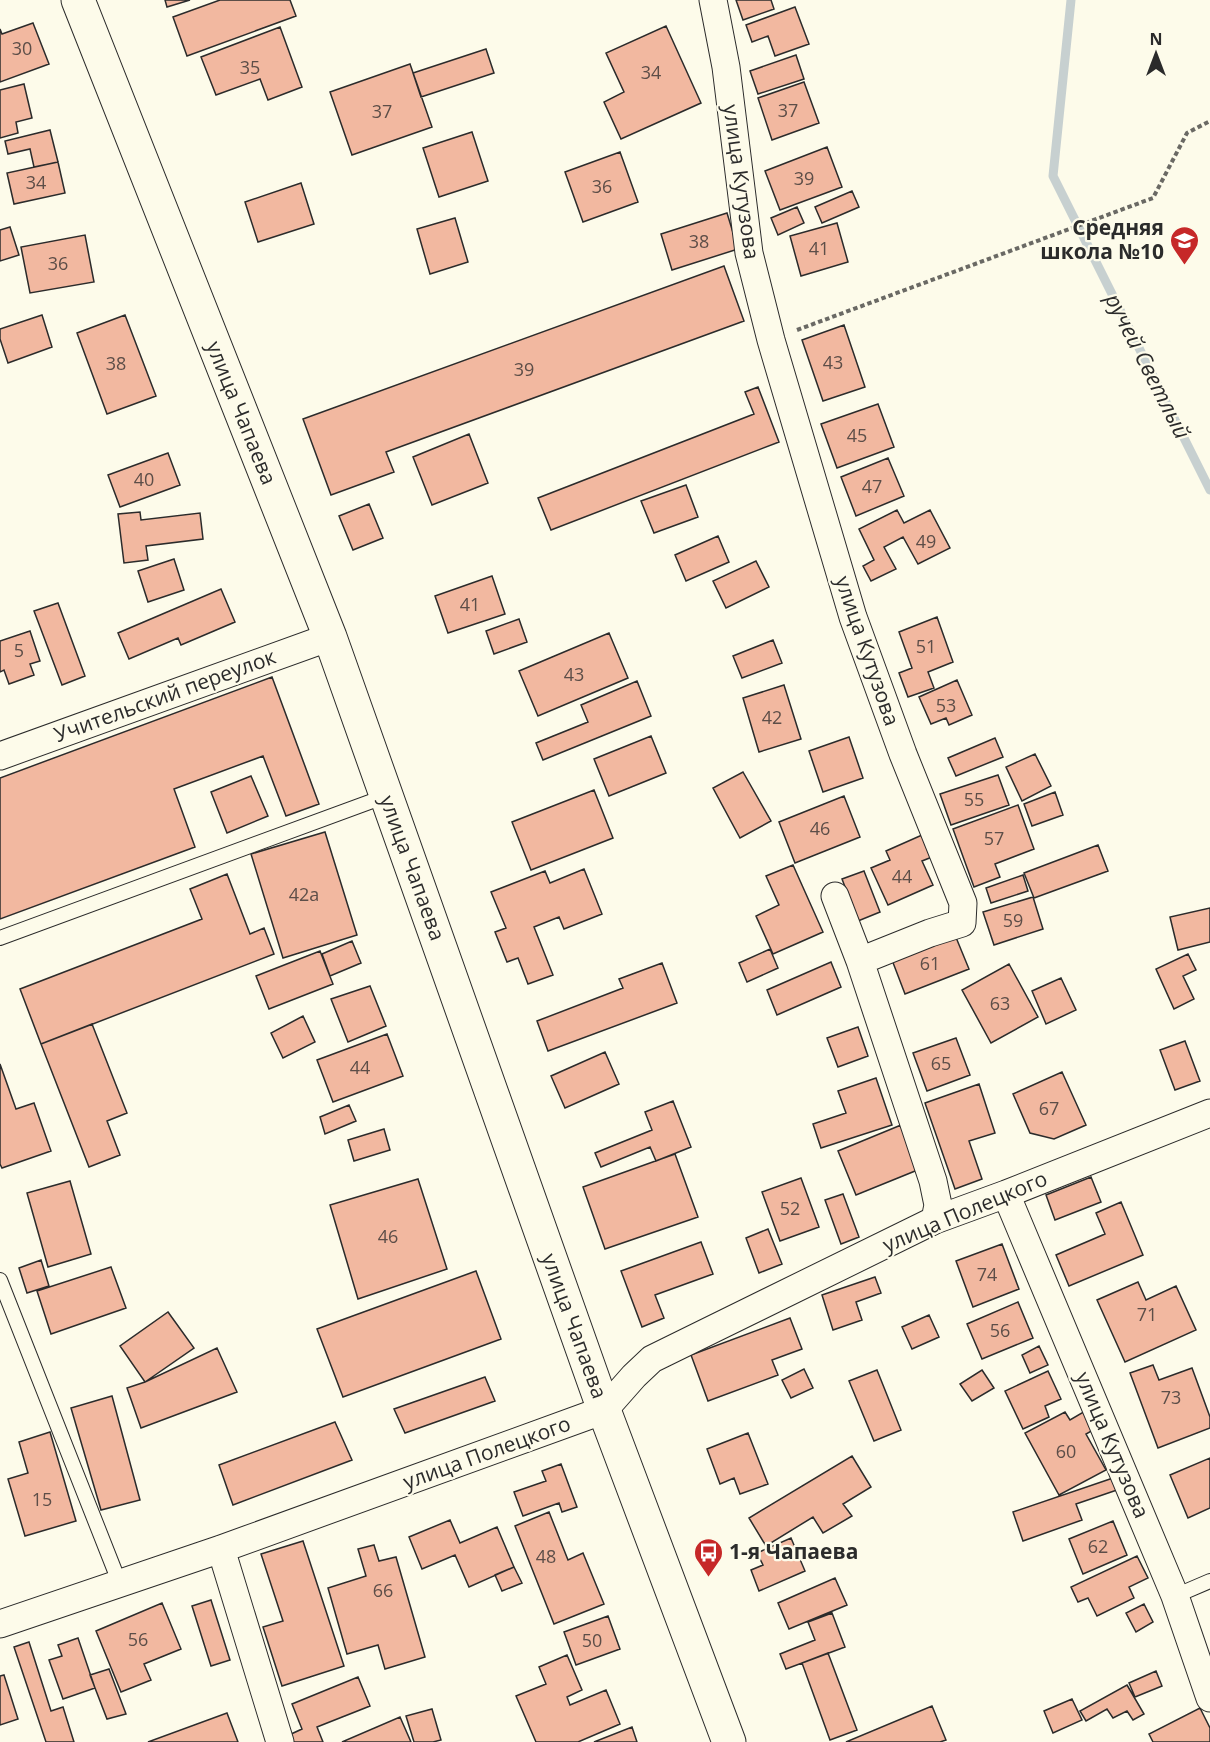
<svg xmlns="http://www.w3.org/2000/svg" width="1210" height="1742" font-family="'Open Sans',sans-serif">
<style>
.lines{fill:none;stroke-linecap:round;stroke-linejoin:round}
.stream{stroke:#c7d0d0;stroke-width:9}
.building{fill:#f2b8a0;stroke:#2b2b2b;stroke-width:1.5}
.service-casing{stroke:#2b2b2b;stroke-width:16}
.minor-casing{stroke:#2b2b2b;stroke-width:29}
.tertiary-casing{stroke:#2b2b2b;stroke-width:35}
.path{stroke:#6a6964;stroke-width:4;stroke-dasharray:4.5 3;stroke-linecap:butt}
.service{stroke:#fdfbea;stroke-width:14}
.minor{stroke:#fdfbea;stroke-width:27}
.tertiary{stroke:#fdfbea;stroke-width:33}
.labels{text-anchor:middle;stroke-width:4.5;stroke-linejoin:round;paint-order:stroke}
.number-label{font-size:18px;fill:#5d4e48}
.street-label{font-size:21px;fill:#2b2b2b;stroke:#fdfbea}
.poi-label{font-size:21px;font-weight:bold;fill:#2b2b2b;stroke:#fdfbea;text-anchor:end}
.water-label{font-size:22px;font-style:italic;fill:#2b2b2b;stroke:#fdfbea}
</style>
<rect width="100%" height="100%" fill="#fdfbea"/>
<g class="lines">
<path class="stream" d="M1071 0 1053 176 1210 490"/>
</g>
<path class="building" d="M165 0H190L167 7Z
M220 0H290L296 16 187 56 173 17Z
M736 0H771L774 9 743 20Z
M795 7 809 44 775 56 768 36 752 42 746 25Z
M33 23 49 64 0 82V29L2 34Z
M666 26 701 103 621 139 604 102 624 92 606 53Z
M280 27 302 87 268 100 260 79 216 95 201 57Z
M486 49 494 73 421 97 413 73Z
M796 55 804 79 758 94 750 71Z
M410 64 432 127 352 155 330 92Z
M804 82 819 123 772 140 758 98Z
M24 84 32 118 16 122 18 133 0 138V90Z
M50 130 58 162 34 167 30 149 8 154 5 141Z
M472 132 488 181 439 197 423 148Z
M827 147 842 187 780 210 765 171Z
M620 152 638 202 583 222 565 172Z
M58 162 65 193 14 204 7 173Z
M301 183 314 224 258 242 245 202Z
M852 191 859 207 822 223 815 207Z
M797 207 804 223 778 235 771 218Z
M727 213 738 249 672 270 661 234Z
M455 218 468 262 430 274 417 229Z
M837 223 848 262 801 276 790 236Z
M10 227 19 255 0 261V230Z
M85 235 94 282 30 293 21 247Z
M724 266 744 321 386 452 394 472 331 495 303 419Z
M42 315 52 347 8 363 0 339V329Z
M125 315 156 396 107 414 77 333Z
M844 325 865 387 823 401 802 340Z
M758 387 779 442 551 530 538 498 754 414 745 392Z
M878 404 894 447 837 468 821 424Z
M469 434 488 483 432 505 413 457Z
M168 453 180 485 120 507 108 475Z
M888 458 904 496 856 516 841 477Z
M686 485 698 517 654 533 641 501Z
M369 504 383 538 353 550 339 516Z
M897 510 904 523 930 510 950 548 918 564 903 537 884 547 896 569 871 581 863 566 874 560 859 529Z
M140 512 141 520 200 513 203 539 146 546 148 560 124 563 118 514Z
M718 536 729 562 686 581 675 555Z
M174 559 184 590 148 602 138 571Z
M756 561 769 587 726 608 713 581Z
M492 576 505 614 448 633 435 596Z
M221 589 235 622 181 645 178 638 129 659 118 633Z
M58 603 85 676 62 685 34 611Z
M937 617 953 662 928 672 934 688 908 697 899 673 912 668 899 632Z
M519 619 527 642 494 654 486 631Z
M30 631 40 661 30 664 34 675 9 684 4 670 0 672V641Z
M609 633 628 678 538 716 519 671Z
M773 640 782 663 742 678 733 656Z
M272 677 319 804 286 816 263 756 174 789 195 847 0 919V778Z
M957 680 972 715 949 725 946 718 931 724 919 697Z
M637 681 651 716 543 760 536 743 588 722 581 705Z
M784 685 801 739 759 752 743 698Z
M651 736 666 773 609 796 594 759Z
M849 737 863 778 823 792 809 751Z
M995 738 1003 757 956 776 948 758Z
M1035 754 1051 786 1022 801 1006 767Z
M743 772 771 821 740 838 713 788Z
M998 775 1009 805 951 825 940 794Z
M251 776 268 816 227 833 211 792Z
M594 790 613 838 531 870 512 822Z
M1055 792 1063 815 1032 826 1024 804Z
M844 796 860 837 795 863 779 822Z
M1018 805 1034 849 995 864 1000 877 974 887 953 829Z
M325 832 357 935 283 958 251 854Z
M922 835 932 857 922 861 933 885 888 905 871 868 890 860 886 851Z
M1098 845 1108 871 1034 898 1024 873Z
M793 865 823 932 773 954 756 916 779 905 766 876Z
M584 869 602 914 564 929 559 917 534 927 553 975 528 984 518 958 507 962 495 932 506 928 491 892 545 871 550 883Z
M864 871 880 912 858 921 842 879Z
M227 874 250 934 264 928 274 954 41 1044 20 989 202 919 190 889Z
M1023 875 1028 891 991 903 986 888Z
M1033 897 1043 929 994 945 983 912Z
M1210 908V942L1178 950 1170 917Z
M955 935 969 969 905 994 892 960Z
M352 941 361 963 330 976 322 954Z
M770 949 778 968 747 982 739 963Z
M320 951 333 984 269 1009 256 976Z
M1188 954 1196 970 1183 976 1194 999 1174 1009 1156 969Z
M831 962 841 987 777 1015 767 990Z
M662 963 677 1003 548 1051 537 1021 623 988 619 979Z
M1009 964 1038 1017 991 1043 962 990Z
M1061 978 1076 1010 1046 1024 1032 991Z
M370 986 386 1026 348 1042 331 999Z
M303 1016 315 1042 283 1058 271 1033Z
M92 1024 127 1113 107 1121 120 1155 89 1167 41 1044Z
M858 1027 868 1056 838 1067 827 1038Z
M387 1034 403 1076 333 1102 317 1060Z
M956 1038 970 1075 927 1091 913 1053Z
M1185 1041 1200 1081 1175 1090 1160 1050Z
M605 1052 619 1084 565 1108 551 1076Z
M0 1064 16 1109 34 1103 51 1151 2 1168 0 1164Z
M1062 1072 1086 1125 1054 1139 1030 1133 1013 1094Z
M876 1078 892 1125 821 1148 813 1124 846 1113 838 1091Z
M979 1084 995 1133 969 1141 982 1179 955 1189 925 1103Z
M673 1101 691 1147 656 1161 650 1147 601 1167 595 1153 652 1130 645 1112Z
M349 1105 356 1121 325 1134 320 1117Z
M901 1125 920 1169 856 1195 838 1151Z
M384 1129 390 1150 354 1161 348 1140Z
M675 1154 698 1217 605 1249 583 1187Z
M1091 1177 1101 1202 1055 1220 1046 1195Z
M801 1178 819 1227 780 1241 762 1192Z
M418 1179 447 1269 358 1299 330 1205Z
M70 1181 91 1254 48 1267 27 1193Z
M843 1194 859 1237 841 1244 825 1200Z
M1121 1202 1143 1255 1069 1286 1056 1255 1105 1234 1096 1213Z
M768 1229 782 1264 759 1273 746 1238Z
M701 1242 713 1274 655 1295 664 1318 642 1327 621 1271Z
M1002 1244 1019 1289 973 1307 956 1261Z
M41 1260 49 1286 27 1293 19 1268Z
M111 1267 126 1308 51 1334 37 1291Z
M476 1271 501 1339 343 1397 317 1329Z
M875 1277 881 1293 856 1302 862 1320 833 1330 822 1295Z
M1138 1282 1146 1300 1176 1286 1196 1330 1125 1362 1097 1300Z
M1018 1302 1033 1338 982 1359 967 1324Z
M168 1312 194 1348 145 1382 120 1346Z
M929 1315 939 1337 912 1349 902 1327Z
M790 1318 802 1349 772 1360 778 1375 708 1401 691 1355Z
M1039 1346 1048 1365 1030 1373 1022 1355Z
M217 1348 237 1392 141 1428 127 1388 145 1382Z
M1153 1365 1159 1380 1192 1368 1210 1417V1428L1158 1448 1130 1373Z
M804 1369 813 1388 791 1398 782 1380Z
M877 1370 901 1430 874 1441 849 1381Z
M982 1370 994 1388 972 1401 960 1384Z
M1048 1371 1061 1399 1045 1406 1049 1417 1023 1429 1005 1391Z
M485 1377 495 1401 405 1433 394 1409Z
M112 1396 140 1500 101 1510 71 1408Z
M1092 1407 1102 1425 1086 1434 1106 1470 1059 1495 1025 1433 1065 1412 1070 1420Z
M335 1422 352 1460 233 1505 219 1465Z
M50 1432 76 1521 25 1536 8 1479 28 1473 19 1442Z
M748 1433 768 1484 740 1494 734 1478 720 1484 707 1449Z
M852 1456 871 1487 843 1504 852 1516 823 1533 813 1517 766 1546 749 1518Z
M1210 1458V1508L1188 1518 1170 1475Z
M561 1464 577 1507 562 1512 559 1503 523 1516 514 1492 546 1481 542 1471Z
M1113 1478 1117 1490 1076 1504 1082 1520 1023 1541 1013 1512Z
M549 1512 568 1560 583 1553 604 1604 554 1624 515 1526Z
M450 1520 460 1543 497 1527 514 1567 469 1587 455 1555 422 1569 409 1537Z
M1113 1521 1127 1555 1083 1574 1069 1539Z
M791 1538 805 1571 759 1591 751 1570 763 1565 757 1553Z
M303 1541 344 1666 282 1686 263 1627 283 1621 261 1554Z
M374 1545 379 1561 396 1557 425 1657 385 1669 378 1645 347 1654 328 1588 366 1576 358 1549Z
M1137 1556 1148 1578 1129 1587 1134 1598 1097 1616 1088 1598 1078 1602 1071 1587Z
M514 1567 522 1583 502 1591 495 1575Z
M835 1578 847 1605 789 1629 778 1603Z
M211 1600 230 1660 211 1666 192 1606Z
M162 1603 181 1649 144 1664 151 1680 121 1692 96 1631Z
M1144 1604 1153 1622 1136 1632 1126 1613Z
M832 1613 845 1647 786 1669 780 1654 815 1640 808 1622Z
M608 1616 620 1649 576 1665 564 1632Z
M78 1638 95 1688 63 1699 49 1660 62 1656 58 1645Z
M29 1642 51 1711 63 1707 74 1742H46L14 1647Z
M828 1653 857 1730 830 1740 802 1663Z
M567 1655 582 1690 567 1697 570 1705 606 1690 620 1724 578 1742H536L516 1696 546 1684 539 1667Z
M109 1669 126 1714 107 1719 90 1675Z
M1156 1671 1162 1686 1135 1697 1129 1683Z
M4 1675 18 1719 0 1725V1676Z
M358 1677 370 1706 317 1727 323 1742H292L289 1735 302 1729 292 1704Z
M1127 1685 1144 1714 1133 1720 1127 1711 1113 1718 1107 1709 1086 1721 1080 1711Z
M1072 1699 1082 1720 1053 1733 1044 1711Z
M932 1706 946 1740 940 1742H846Z
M1200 1708 1210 1728V1742H1153L1149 1734Z
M432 1709 441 1740 433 1742H414L406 1716Z
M227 1713 238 1742H148Z
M400 1717 411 1742H342Z
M632 1727 637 1742H594Z"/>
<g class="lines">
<defs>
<path id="service" d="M0 938 386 796
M0 1280 120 1584
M1175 1596 1210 1581"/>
<path id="minor" d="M713 0 726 67 749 253 771 340 853 617 903 754 963 903 962 923 930 933 860 961 933 1181 938 1205 935 1220
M0 756 330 637
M835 896 860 961
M1006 1194 1175 1596 1210 1698
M221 1549 280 1742
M0 1624 221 1549 604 1410 634 1376 652 1359 935 1220 1006 1194 1210 1113"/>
<path id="tertiary" d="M78 0 330 637 604 1410 729 1742"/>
</defs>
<use href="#service" class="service-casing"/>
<use href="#minor" class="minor-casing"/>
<use href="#tertiary" class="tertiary-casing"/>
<path class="path" d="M797 330 1153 198 1187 133 1210 121"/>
<use href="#service" class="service"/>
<use href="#minor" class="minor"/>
<use href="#tertiary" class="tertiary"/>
</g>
<defs>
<symbol id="school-pin" viewBox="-11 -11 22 30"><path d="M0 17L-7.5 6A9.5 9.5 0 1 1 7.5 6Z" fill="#c62828" stroke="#fdfbea"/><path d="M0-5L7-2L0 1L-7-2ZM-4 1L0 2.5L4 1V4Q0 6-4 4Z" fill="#fff"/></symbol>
<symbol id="bus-pin" viewBox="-11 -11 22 30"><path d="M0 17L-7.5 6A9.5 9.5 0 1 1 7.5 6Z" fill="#c62828" stroke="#fdfbea"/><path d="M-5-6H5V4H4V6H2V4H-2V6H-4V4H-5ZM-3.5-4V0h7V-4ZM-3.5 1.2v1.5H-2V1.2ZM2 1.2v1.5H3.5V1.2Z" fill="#fff"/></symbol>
</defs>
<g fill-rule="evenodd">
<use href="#school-pin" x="1168" y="224" width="33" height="45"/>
<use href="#bus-pin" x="692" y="1536" width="33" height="45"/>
</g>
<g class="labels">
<g class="number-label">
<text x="22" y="55">30</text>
<text x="250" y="74">35</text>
<text x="651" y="79">34</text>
<text x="788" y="117">37</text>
<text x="382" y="118">37</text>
<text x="804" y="185">39</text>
<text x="36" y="189">34</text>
<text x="602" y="193">36</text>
<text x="699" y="248">38</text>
<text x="819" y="255">41</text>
<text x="58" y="270">36</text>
<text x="833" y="369">43</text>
<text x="116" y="370">38</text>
<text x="524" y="376">39</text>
<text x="857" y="442">45</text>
<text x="144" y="486">40</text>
<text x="872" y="493">47</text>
<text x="926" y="548">49</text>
<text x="470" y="611">41</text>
<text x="926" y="653">51</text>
<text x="19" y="657">5</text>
<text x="574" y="681">43</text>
<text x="946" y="712">53</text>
<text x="772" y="724">42</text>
<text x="974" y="806">55</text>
<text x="820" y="835">46</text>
<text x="994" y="845">57</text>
<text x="902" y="883">44</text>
<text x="304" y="901">42а</text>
<text x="1013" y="927">59</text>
<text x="930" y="970">61</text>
<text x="1000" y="1010">63</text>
<text x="941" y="1070">65</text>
<text x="360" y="1074">44</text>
<text x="1049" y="1115">67</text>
<text x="790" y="1215">52</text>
<text x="388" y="1243">46</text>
<text x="987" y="1281">74</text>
<text x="1147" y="1321">71</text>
<text x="1000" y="1337">56</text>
<text x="1171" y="1404">73</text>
<text x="1066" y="1458">60</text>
<text x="42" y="1506">15</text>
<text x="1098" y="1553">62</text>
<text x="546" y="1563">48</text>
<text x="383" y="1597">66</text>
<text x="138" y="1646">56</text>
<text x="592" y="1647">50</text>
</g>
<g class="street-label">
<text transform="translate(741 182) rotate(82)" y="7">улица Кутузова</text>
<text transform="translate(241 413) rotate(68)" y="7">улица Чапаева</text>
<text transform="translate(867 651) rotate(71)" y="7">улица Кутузова</text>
<text transform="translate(165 696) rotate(-20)" y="7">Учительский переулок</text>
<text transform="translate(412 868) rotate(70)" y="7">улица Чапаева</text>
<text transform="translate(965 1212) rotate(-23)" y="7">улица Полецкого</text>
<text transform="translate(574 1326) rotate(70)" y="7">улица Чапаева</text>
<text transform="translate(1112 1445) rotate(67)" y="7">улица Кутузова</text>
<text transform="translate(487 1453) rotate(-20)" y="7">улица Полецкого</text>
</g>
<g class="poi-label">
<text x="1164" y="235">Средняя<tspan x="1164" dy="24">школа №10</tspan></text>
<text x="729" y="1559" text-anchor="start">1-я Чапаева</text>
</g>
<g class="water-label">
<text transform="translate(1148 366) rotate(63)" y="8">ручей Светлый</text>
</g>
</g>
<g transform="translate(1156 54)" stroke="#fdfbea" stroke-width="4.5" paint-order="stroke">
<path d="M0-4.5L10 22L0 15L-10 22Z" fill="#2b2b2b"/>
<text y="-9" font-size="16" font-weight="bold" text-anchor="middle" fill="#2b2b2b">N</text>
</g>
</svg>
